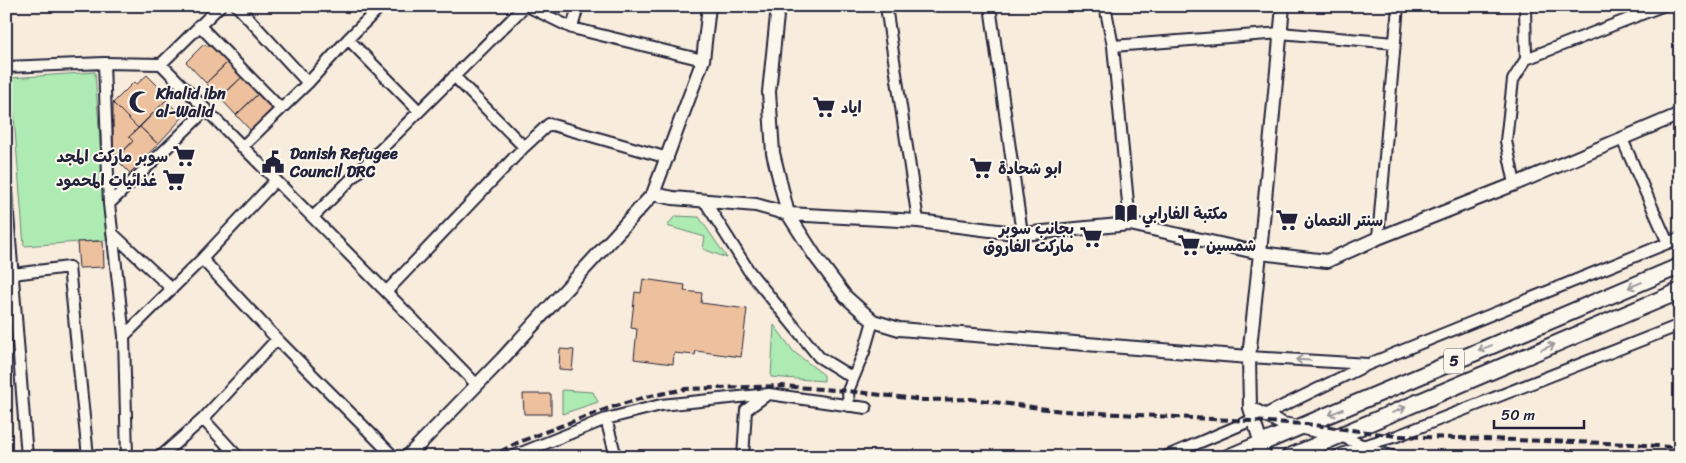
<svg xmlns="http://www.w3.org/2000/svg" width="1686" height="463" font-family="Sriracha,'Playpen Sans Arabic',sans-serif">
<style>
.green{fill:#adebb2;stroke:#688676}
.building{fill:#eec19e;stroke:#22223b}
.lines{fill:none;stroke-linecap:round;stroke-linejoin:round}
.minor-casing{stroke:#22223b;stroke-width:14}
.tertiary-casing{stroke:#22223b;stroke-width:16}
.primary-casing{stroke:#22223b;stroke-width:19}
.minor{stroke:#fbf7ec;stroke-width:10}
.tertiary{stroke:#fbf7ec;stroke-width:12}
.primary{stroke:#fbf7ec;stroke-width:15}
.rail{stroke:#22223b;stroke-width:4;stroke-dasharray:8 4;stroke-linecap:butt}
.oneway{stroke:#99979c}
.labels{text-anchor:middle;stroke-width:4;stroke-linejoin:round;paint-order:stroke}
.shield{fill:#fbf7ec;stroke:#636270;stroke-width:1}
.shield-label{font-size:15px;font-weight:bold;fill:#22223b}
.poi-label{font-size:16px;font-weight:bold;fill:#22223b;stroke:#fbf7ec;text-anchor:start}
</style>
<rect width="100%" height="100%" fill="#f8ecdc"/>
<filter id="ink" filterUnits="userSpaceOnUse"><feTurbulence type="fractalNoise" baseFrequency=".02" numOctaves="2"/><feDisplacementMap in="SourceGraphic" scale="10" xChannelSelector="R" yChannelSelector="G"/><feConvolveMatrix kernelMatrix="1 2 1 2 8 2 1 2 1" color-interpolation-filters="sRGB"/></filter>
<g filter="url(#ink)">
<path class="green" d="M95 72 107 240 24 246 11 78Z
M675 216 699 217 727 258 703 249 705 237 667 226Z
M774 325 794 352 824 375V381L771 377Z
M562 390 593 392 598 402 562 414Z"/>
<path class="building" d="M203 45 213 47 228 62 206 83 186 62Z
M228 62 242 77 220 98 206 83Z
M147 75 169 97 138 128 113 103 134 82 137 84Z
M242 77 258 94 236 115 220 98Z
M258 94 275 112 253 133 236 115Z
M166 100 183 117 158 144 140 127Z
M113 103 138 128 129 137 133 141 116 159 113 157Z
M140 127 158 144 130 173 116 159 133 141 129 137Z
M103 241 104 267 79 268 77 242Z
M643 279 685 285 684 291 702 293 701 303 747 309 741 357 696 351 695 355 674 353 673 364 634 359 637 329 631 328 635 292 641 293Z
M560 349 574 350 572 370 559 369Z
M523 394H551V414H524Z"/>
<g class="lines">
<defs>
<path id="minor" d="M527 6 572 28 703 60
M886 6 918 221
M990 6 1022 234
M1105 6 1113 46 1130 224
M199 25 281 109 308 83 237 6
M572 28 578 6
M348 39 419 111
M1113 46 1280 33 1395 43
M1526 59 1662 6
M104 63 109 204 124 336 127 457
M161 64 220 6
M6 67 104 63 161 64C266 171 373 277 477 385
M454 76 524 147
M308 83 348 39 381 6
M1622 139 1668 243
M242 147 281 109
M1515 184 1506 141 1513 80 1526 59 1525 6
M6 189 27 457
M704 200 749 271 819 357 853 378
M109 204 206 110
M313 217 525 6
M112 233 172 289
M1378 238 1398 6
M202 259 277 339 394 457
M13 274 69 267 88 457
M387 291 524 147 549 124 668 158
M124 336 202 259 275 181
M1249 357 1368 364
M849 406 848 391 864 352 873 321
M203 419 238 457
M606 419 616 457
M1338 435 1381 453 1395 457
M160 457 203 419 277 339
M511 457 606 419 661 405 769 394 866 408
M743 457 746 410 768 394
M1165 457 1264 415 1369 364 1680 238
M1335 457 1362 446 1397 436 1680 325"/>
<path id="tertiary" d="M778 6 769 92 773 153 788 214 815 256 846 297 873 321 899 329 1249 357
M653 194 673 198 756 205 788 214 918 221 1022 234 1130 224 1260 253 1327 261 1378 238 1515 184 1680 114
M1250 408 1283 424 1338 435
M407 457 502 359 653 194 703 60 709 6
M1265 457 1250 408 1249 357 1260 253 1283 6"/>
<path id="primary" d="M1229 457 1680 266
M1289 457 1680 291"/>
</defs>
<use href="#minor" class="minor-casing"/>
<use href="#tertiary" class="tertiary-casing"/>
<use href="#primary" class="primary-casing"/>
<use href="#minor" class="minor"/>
<use href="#tertiary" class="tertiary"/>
<use href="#primary" class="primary"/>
<path class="rail" d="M490 457 517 443 550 430 609 408 646 397 685 389 782 386 848 391 924 400 971 399 1062 411 1306 424 1397 436 1633 444 1680 448"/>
</g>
<defs><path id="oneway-shaft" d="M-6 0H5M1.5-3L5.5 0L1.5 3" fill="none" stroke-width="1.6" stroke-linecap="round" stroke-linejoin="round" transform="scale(1.25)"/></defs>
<g class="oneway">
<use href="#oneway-shaft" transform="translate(1635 285) rotate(157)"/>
<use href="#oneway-shaft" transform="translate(1548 347) rotate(-23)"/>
<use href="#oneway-shaft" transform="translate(1485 348) rotate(157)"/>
<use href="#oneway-shaft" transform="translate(1303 360) rotate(-177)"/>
<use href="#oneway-shaft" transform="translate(1399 410) rotate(-23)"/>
<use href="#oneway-shaft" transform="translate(1336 412) rotate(157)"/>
</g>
</g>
<defs>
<symbol id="mosque-bare" viewBox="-9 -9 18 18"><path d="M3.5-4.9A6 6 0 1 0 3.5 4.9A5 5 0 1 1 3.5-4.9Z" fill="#22223b" stroke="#fbf7ec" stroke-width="2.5" paint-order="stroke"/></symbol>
<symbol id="supermarket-bare" viewBox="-9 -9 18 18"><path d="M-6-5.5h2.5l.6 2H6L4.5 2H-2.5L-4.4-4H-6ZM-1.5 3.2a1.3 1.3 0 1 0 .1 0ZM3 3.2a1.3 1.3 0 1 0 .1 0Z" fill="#22223b" stroke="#fbf7ec" stroke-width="2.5" paint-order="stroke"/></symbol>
<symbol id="civic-bare" viewBox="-9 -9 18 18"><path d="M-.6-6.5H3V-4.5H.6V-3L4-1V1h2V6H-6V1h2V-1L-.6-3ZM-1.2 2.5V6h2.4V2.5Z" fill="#22223b" stroke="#fbf7ec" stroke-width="2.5" paint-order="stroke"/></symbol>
<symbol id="library-bare" viewBox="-9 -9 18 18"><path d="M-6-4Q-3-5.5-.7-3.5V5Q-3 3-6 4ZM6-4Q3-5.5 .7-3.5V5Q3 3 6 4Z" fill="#22223b" stroke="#fbf7ec" stroke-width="2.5" paint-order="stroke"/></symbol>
</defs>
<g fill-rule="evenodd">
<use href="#mosque-bare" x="124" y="86" width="32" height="32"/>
<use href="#supermarket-bare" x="808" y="91" width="32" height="32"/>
<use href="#supermarket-bare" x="168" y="140" width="32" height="32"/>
<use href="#civic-bare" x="257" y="146" width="32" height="32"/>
<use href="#supermarket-bare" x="965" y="152" width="32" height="32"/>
<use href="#supermarket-bare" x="158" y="164" width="32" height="32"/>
<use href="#library-bare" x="1110" y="197" width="32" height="32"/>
<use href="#supermarket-bare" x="1271" y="204" width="32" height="32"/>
<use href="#supermarket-bare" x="1075" y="221" width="32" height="32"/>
<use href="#supermarket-bare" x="1173" y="229" width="32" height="32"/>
</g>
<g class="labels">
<rect class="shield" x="1444" y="348.5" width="20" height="25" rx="4"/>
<g class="shield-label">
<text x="1454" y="366">5</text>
</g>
<g class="poi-label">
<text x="156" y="99">Khalid ibn<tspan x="156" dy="18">al-Walid</tspan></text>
<text x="841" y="113">اياد</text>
<text x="290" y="159">Danish Refugee<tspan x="290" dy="18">Council DRC</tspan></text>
<text x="168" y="162" text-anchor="end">سوبر ماركت المجد</text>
<text x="998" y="174">ابو شحادة</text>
<text x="157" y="186" text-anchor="end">غذائيات المحمود</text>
<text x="1142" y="219">مكتبة الفارابي</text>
<text x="1304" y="226">سنتر النعمان</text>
<text x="1074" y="234" text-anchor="end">بجانب سوبر<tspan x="1074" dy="18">ماركت الفاروق</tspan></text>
<text x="1206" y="251">شمسين</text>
</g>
</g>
<rect width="1686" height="463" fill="none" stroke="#fbf7ec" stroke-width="25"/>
<rect x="12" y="12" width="1661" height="438" fill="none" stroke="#22223b" stroke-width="2" filter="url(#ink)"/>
<path d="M1494 420v8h90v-8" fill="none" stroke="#22223b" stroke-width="2.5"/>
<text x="1501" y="420" font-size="15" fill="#22223b" stroke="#fbf7ec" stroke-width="4" paint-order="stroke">50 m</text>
</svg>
